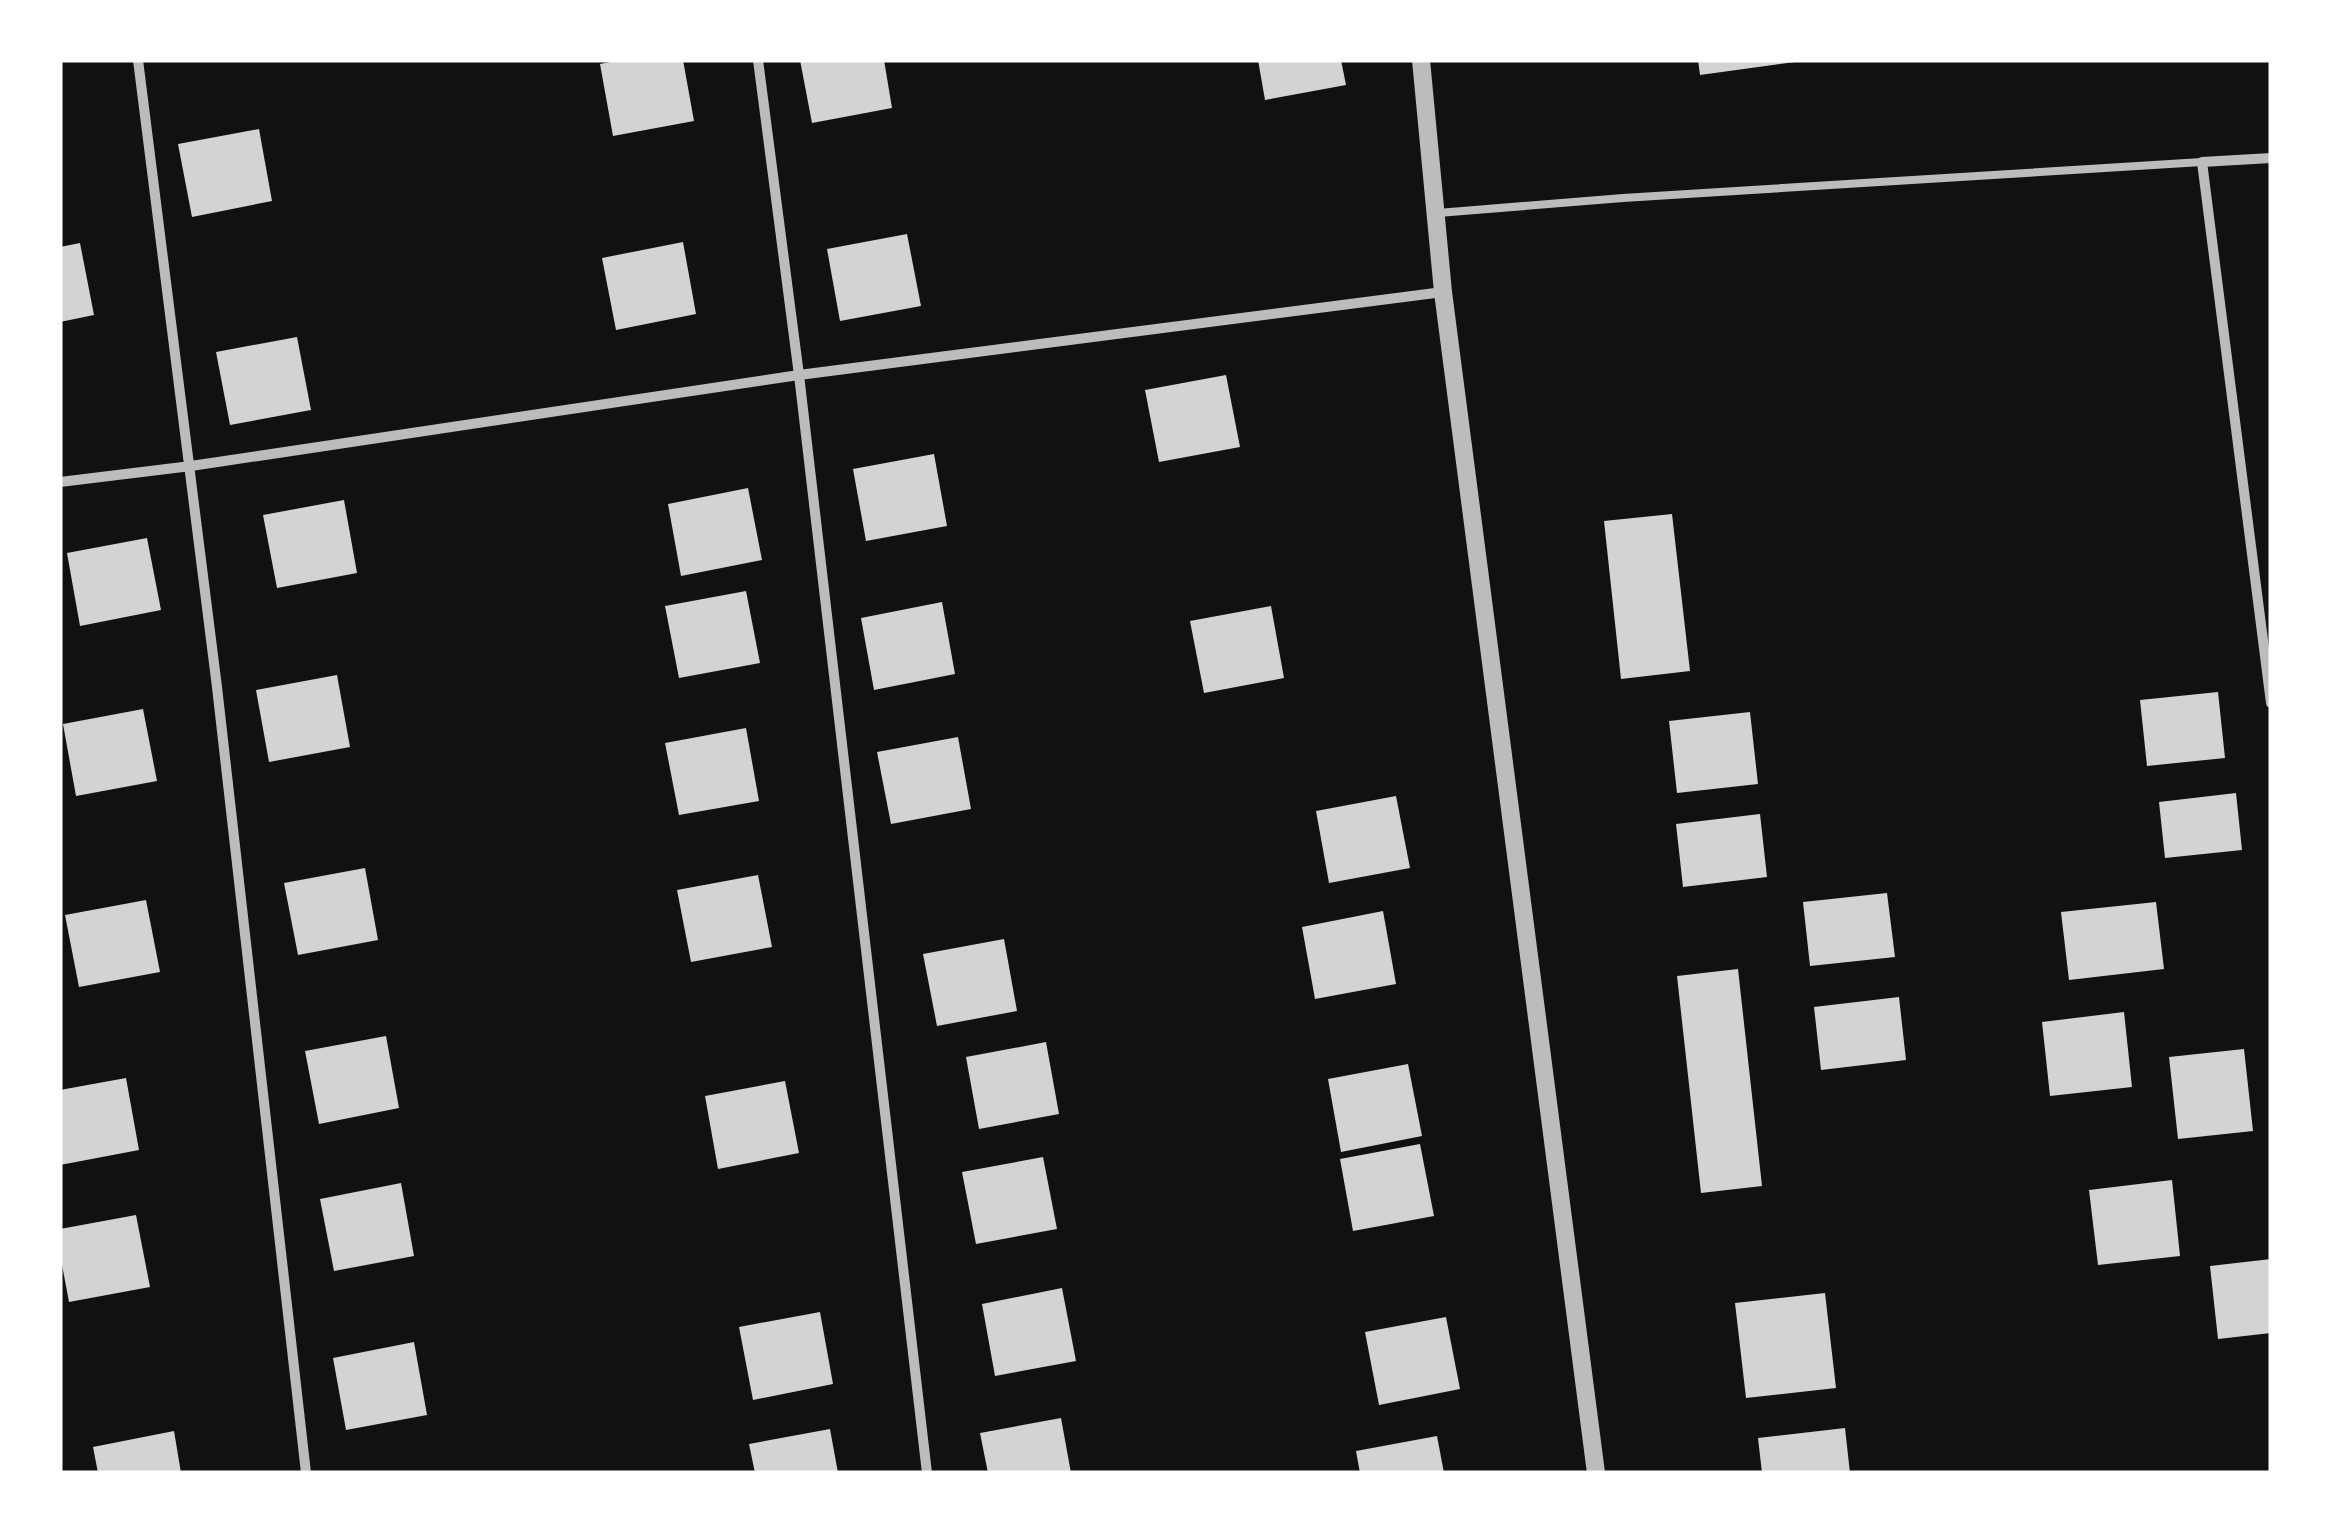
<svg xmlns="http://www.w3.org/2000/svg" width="2331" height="1533" font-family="Helvetica,sans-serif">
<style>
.building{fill:#d3d3d3}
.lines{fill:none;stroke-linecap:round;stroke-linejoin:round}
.service{stroke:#bcbcbc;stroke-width:8}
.minor{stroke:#bcbcbc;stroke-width:10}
.tertiary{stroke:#bcbcbc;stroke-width:18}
</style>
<rect width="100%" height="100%" fill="#111"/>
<path class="building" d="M621 60H683L694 121 613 136 600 64Z
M800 60H884L892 108 812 123Z
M1258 60H1341L1346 85 1265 100Z
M1698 60H1795V62L1700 75Z
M259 129 272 201 192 217 178 144Z
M907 234 921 306 840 321 827 249Z
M683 242 696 314 616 330 602 258Z
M80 243 94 315 60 322V247Z
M297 337 311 410 230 425 216 352Z
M1226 375 1240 447 1159 462 1145 390Z
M934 454 947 526 866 541 853 469Z
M748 488 762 560 681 576 668 504Z
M344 500 357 573 277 588 263 515Z
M1672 514 1690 671 1621 679 1604 521Z
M147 538 161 610 80 626 67 553Z
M746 591 760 663 679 678 665 606Z
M942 602 955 674 874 690 861 618Z
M1271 606 1284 678 1204 693 1190 621Z
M337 675 350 747 269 762 256 690Z
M2218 692 2225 758 2147 766 2140 700Z
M143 709 157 781 76 796 63 724Z
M1750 712 1758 784 1677 793 1669 721Z
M746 728 759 801 679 815 665 743Z
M958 737 971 809 891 824 877 752Z
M2236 793 2242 850 2165 858 2159 802Z
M1396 796 1410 868 1329 883 1316 811Z
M1760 814 1767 877 1683 887 1676 824Z
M365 868 378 940 298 955 284 883Z
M758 875 772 947 691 962 677 890Z
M1887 893 1895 957 1810 966 1803 902Z
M146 900 160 972 79 987 65 915Z
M2156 902 2164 969 2069 980 2061 912Z
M1383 911 1396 984 1315 999 1302 927Z
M1004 939 1017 1011 937 1026 923 954Z
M1738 969 1762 1186 1701 1193 1677 976Z
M1899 997 1906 1060 1821 1070 1814 1007Z
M2124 1012 2132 1087 2050 1096 2042 1022Z
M386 1036 399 1108 319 1124 305 1051Z
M1046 1042 1059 1114 979 1129 966 1057Z
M2244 1049 2253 1131 2178 1139 2169 1057Z
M1408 1064 1422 1136 1341 1152 1328 1079Z
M126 1078 139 1150 60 1165V1090Z
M785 1081 799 1153 718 1169 705 1096Z
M1420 1144 1434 1216 1353 1231 1340 1159Z
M1043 1157 1057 1229 976 1244 962 1172Z
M2172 1180 2180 1256 2098 1265 2089 1190Z
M401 1183 414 1256 334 1271 320 1199Z
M136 1215 150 1287 69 1302 60 1254V1229Z
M2271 1259V1333L2218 1339 2210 1266Z
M1062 1288 1076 1361 995 1376 982 1304Z
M1825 1293 1836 1388 1746 1398 1735 1303Z
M820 1312 833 1384 753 1400 739 1327Z
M1446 1317 1460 1389 1379 1405 1365 1332Z
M414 1342 427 1415 346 1430 333 1358Z
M1061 1418 1071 1473H988L980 1433Z
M1845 1428 1850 1473H1762L1758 1438Z
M830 1429 838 1473H755L749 1444Z
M174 1431 181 1473H98L93 1447Z
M1437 1436 1444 1473H1360L1356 1451Z"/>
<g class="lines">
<path class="service" d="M1438 213 1623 198 2202 162"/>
<path class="minor" d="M138 60 217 687 306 1473
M758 60 799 375 927 1473
M2271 158 2202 162 2271 703
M60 482 191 466 799 375 1443 292"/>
<path class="tertiary" d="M1421 60 1443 292 1596 1473"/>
</g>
<rect width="2331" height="1533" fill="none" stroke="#ffffff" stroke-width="125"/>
</svg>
